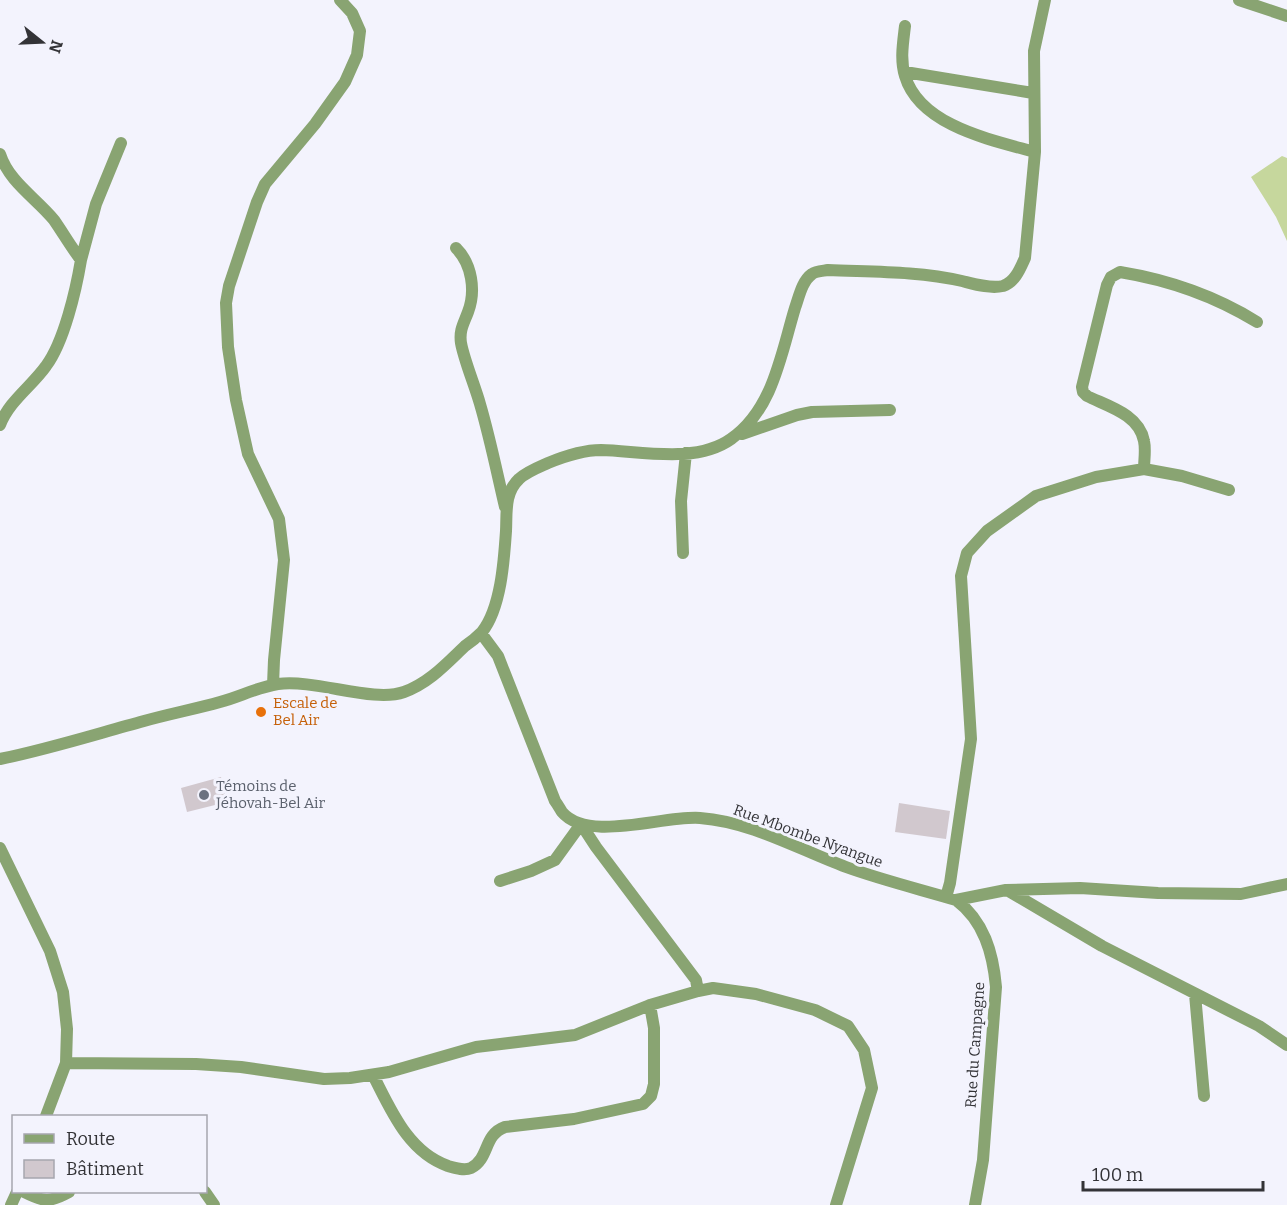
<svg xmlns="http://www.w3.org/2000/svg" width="1287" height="1205" font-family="Bitter,serif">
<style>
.green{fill:#c6d79d}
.building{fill:#d1c8ce}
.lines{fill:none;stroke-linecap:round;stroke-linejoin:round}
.minor{stroke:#89a472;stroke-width:12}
.food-dot{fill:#e8710a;stroke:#f3f3fd;stroke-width:2}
.worship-dot{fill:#6b7280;stroke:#f3f3fd;stroke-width:2}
.labels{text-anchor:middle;stroke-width:6;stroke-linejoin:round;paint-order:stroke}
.food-label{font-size:15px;fill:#c56008;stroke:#f3f3fd;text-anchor:start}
.worship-label{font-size:15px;fill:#5b616d;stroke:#f3f3fd;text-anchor:start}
.street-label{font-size:15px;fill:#333337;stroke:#f3f3fd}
</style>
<rect width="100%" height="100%" fill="#f3f3fd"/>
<path class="green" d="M1282 156 1287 158V241L1276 217 1251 177Z"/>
<path class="building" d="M221 777 227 802 187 812 181 788Z
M899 803 950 811 946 839 895 832Z"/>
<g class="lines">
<path class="minor" d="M1239 0 1287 16
M905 26C903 43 900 60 905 76 920 126 992 140 1035 152
M905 72 1033 93
M0 154C9 182 36 198 54 220 63 233 71 247 81 260 76 290 64 342 46 366 32 386 9 401 0 425
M456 248C472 264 476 291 468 312 464 323 459 330 461 343 464 360 475 386 480 404 490 438 497 473 505 507
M81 260 96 204 121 143
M742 434 797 415 812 412 890 410
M1144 469C1144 460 1146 450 1144 441 1139 414 1107 406 1087 396L1083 392 1082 387 1107 285 1111 277 1120 272C1169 280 1215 296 1257 322
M683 553 681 501 686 453
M481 633 498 656 555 801C558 805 560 809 562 812 588 843 664 815 700 818 752 822 798 849 846 867 882 880 919 889 956 900 984 921 993 953 996 987L983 1160 975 1205
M273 685 274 660 284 560 279 519 248 454 236 400 228 347 226 303 229 286 257 202 265 184 315 124 345 82 357 55 360 31 352 13 340 0
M0 759C49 749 96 734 144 721 169 714 195 709 220 702 239 697 258 687 278 684 316 679 373 703 404 692 429 683 446 664 465 646 471 642 477 637 482 632 501 608 504 561 506 531 507 513 504 493 519 479 526 472 539 467 548 463 565 456 582 450 601 450 641 451 696 464 731 439 773 410 781 354 795 308 799 297 802 281 812 274 816 271 822 271 828 270 872 272 918 271 962 281 974 284 990 289 1003 286 1015 282 1020 269 1025 258L1035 152 1034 51 1045 0
M0 848 50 951 63 992 67 1029 66 1063 46 1116
M500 881 531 871 555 860 581 824 596 847 696 980 698 991
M1007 890 1102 946 1259 1026 1287 1045
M946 897 950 883 971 739 961 576 967 553 987 531 1036 496 1096 477 1144 469 1182 476 1229 490
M956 900 1006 890 1080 888 1158 893 1241 894 1287 884
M1195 994 1204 1096
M66 1063 196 1064 241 1067 324 1079 350 1078 389 1072 476 1047 575 1035 650 1005 698 991 713 988 756 994 815 1010 848 1026 864 1050 872 1088 836 1205
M373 1075C391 1110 408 1152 448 1166 455 1168 464 1171 471 1168 490 1158 483 1135 505 1127L574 1119 643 1104 651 1096 654 1084V1028L650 1005
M24 1192C44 1202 49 1203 69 1192
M205 1192 214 1205
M11 1205 17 1192"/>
</g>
<circle class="food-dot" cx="261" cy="712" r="6"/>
<circle class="worship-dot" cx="204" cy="795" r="6"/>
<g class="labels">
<g class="food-label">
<text x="273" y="708">Escale de<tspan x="273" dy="17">Bel Air</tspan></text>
</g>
<g class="worship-label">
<text x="216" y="791">Témoins de<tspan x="216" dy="17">Jéhovah-Bel Air</tspan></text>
</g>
<g class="street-label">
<text transform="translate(808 836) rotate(20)" y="5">Rue Mbombe Nyangue</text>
<text transform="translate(975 1045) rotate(-86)" y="5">Rue du Campagne</text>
</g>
</g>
<rect x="12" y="1115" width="195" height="78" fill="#f3f3fd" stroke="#a6a6ae" stroke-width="1.5"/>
<rect x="24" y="1134" width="30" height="9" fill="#89a472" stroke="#a6a6ae" stroke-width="1.5"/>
<text x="66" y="1145" font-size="18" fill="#333337">Route</text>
<rect x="24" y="1160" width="30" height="18" fill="#d1c8ce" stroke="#a6a6ae" stroke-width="1.5"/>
<text x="66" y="1175" font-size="18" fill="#333337">Bâtiment</text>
<g transform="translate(42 42) rotate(108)" stroke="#f3f3fd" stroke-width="4.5" paint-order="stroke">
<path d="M0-4.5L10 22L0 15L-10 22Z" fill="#333337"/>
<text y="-9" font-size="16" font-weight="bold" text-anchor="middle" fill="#333337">N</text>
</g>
<path d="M1083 1181v9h180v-9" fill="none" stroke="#333337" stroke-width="3"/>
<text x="1092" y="1181" font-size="18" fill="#333337" stroke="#f3f3fd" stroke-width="4.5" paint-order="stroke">100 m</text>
</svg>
